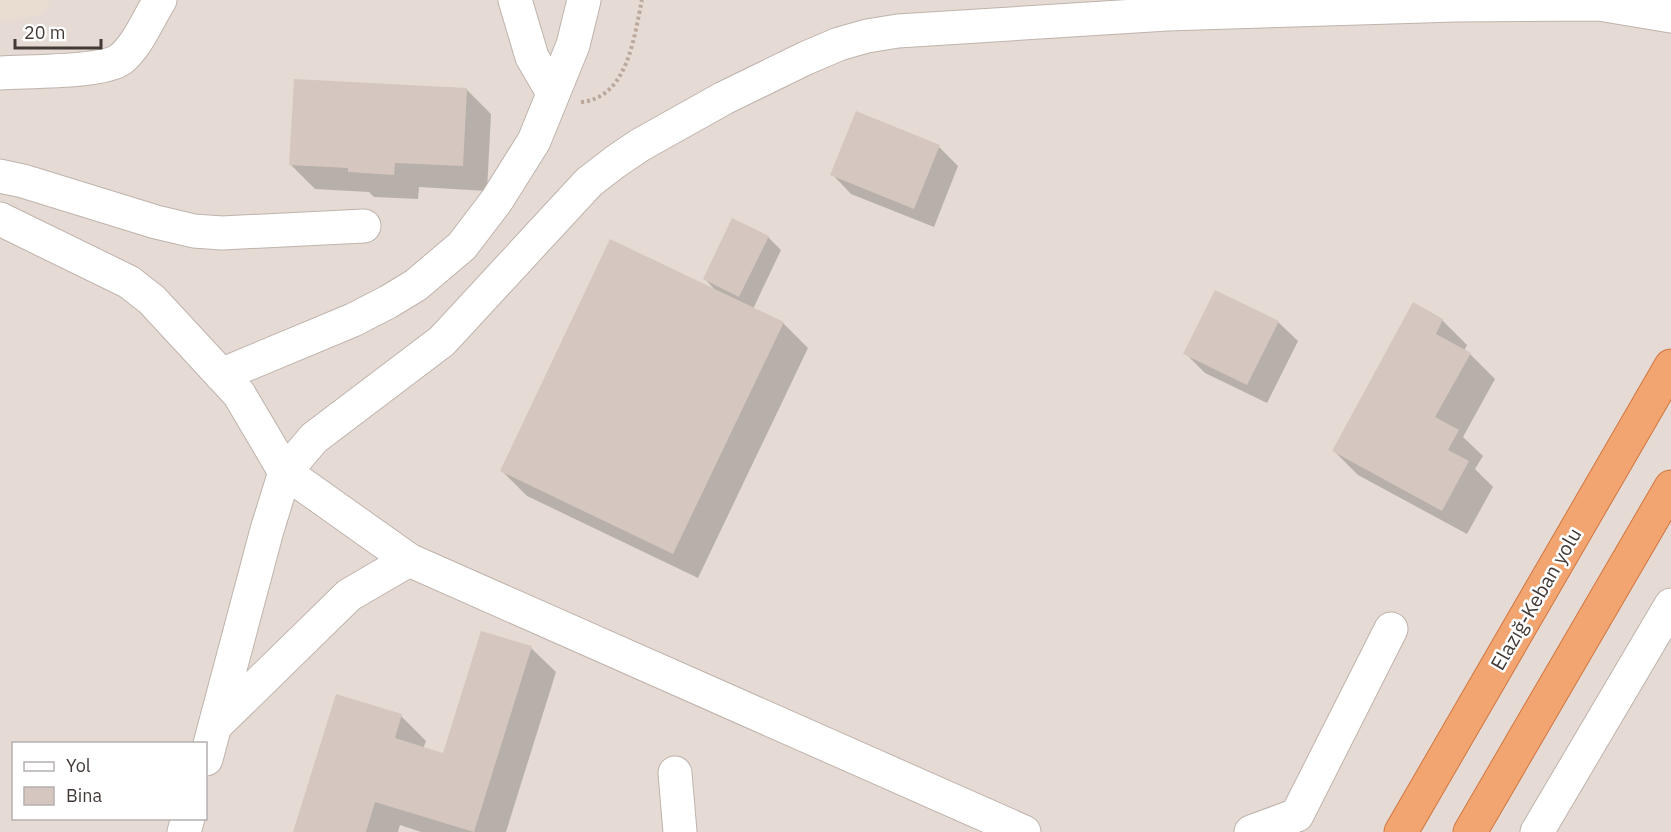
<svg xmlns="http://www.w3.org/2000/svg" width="1671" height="832" font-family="'IBM Plex Sans',sans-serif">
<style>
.residential{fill:#e5dbd4;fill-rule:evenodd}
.education{fill:#e9dcd0}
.shadow{fill:#0003}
.building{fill:#d5c7bf}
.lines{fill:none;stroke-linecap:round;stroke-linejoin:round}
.minor-casing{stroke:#bfb3ac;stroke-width:35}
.highway-casing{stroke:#d07641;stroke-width:35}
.path{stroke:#bca89b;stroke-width:4;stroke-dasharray:3 3;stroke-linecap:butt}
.minor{stroke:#fff;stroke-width:33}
.highway{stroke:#f2a570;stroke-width:33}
.labels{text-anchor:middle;stroke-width:5;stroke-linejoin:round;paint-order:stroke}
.street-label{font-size:20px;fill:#433a36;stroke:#fff}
</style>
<rect width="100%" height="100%" fill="#f1ebe6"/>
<path class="residential" d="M0 0H1671V832H0ZM14 744H206V818H14Z"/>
<path class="education" d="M0 0H52L40 15 0 21Z"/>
<path class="shadow" d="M466 89 491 114 487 191 419 187 418 199 374 197 369 192 315 189 290 164Z
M939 147 958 166 934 227 851 194 832 174Z
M768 237 781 250 753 309 783 323 808 348 698 578 527 496 502 471 716 291 705 279Z
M1442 320 1467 345 1464 351 1470 354 1495 379 1463 437 1483 456 1475 469 1493 487 1467 534 1358 475 1334 451Z
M1278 322 1298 341 1267 403 1205 373 1185 353Z
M531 648 556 672 506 832H421L400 825 398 832H294L401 716 426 741 423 749 444 755Z"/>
<path class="building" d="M294 79 467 88 463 166 395 163 394 175 348 172V168L289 165Z
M856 111 940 145 914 209 830 175Z
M732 218 769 236 739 297 703 279Z
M610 239 784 322 673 554 500 471Z
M1215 290 1279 321 1247 385 1183 354Z
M1413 302 1443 319 1436 334 1471 353 1435 417 1459 430 1448 450 1469 461 1442 511 1332 451Z
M481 631 532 646 474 832 375 802 366 832H293L336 694 402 714 395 738 443 753Z"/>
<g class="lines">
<defs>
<path id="minor" d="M515 0 532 57 553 93
M0 73C25 71 103 73 121 59 138 45 148 19 160 0
M0 176 23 181 156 222 194 231 222 233 364 226
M0 219 129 282 152 300 239 394 285 472 409 560 1024 832
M221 375 353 320 388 302 416 285 462 246 497 200 534 141 573 45 584 0
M215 726 349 595 409 560
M206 759 267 530 285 472 314 438 442 341 589 182 615 162 640 145 724 98 806 58 839 44 867 36 898 31 1167 14 1456 5 1599 4 1671 16
M675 773 680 832
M184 832 188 818
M1251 832 1297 815 1391 629
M1537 832 1671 605"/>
<path id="highway" d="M1401 832 1671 366
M1470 832 1671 487"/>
</defs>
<use href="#minor" class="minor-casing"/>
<use href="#highway" class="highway-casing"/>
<path class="path" d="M581 102C628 98 634 36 642 0"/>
<use href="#minor" class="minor"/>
<use href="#highway" class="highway"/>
</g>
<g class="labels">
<g class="street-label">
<text transform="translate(1536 599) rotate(-60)" y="7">Elazığ-Keban yolu</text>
</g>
</g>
<rect x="12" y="742" width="195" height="78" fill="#ffffff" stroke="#b4b0af" stroke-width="1.5"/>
<rect x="24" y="762" width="30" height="9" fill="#ffffff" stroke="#b4b0af" stroke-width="1.5"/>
<text x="66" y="772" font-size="18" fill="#433a36">Yol</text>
<rect x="24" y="787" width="30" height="18" fill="#d5c7bf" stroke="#b4b0af" stroke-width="1.5"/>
<text x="66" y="802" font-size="18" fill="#433a36">Bina</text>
<path d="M15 39v9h86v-9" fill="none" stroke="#433a36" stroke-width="3"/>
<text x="24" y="39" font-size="18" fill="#433a36" stroke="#ffffff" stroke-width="4.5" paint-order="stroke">20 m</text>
</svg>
